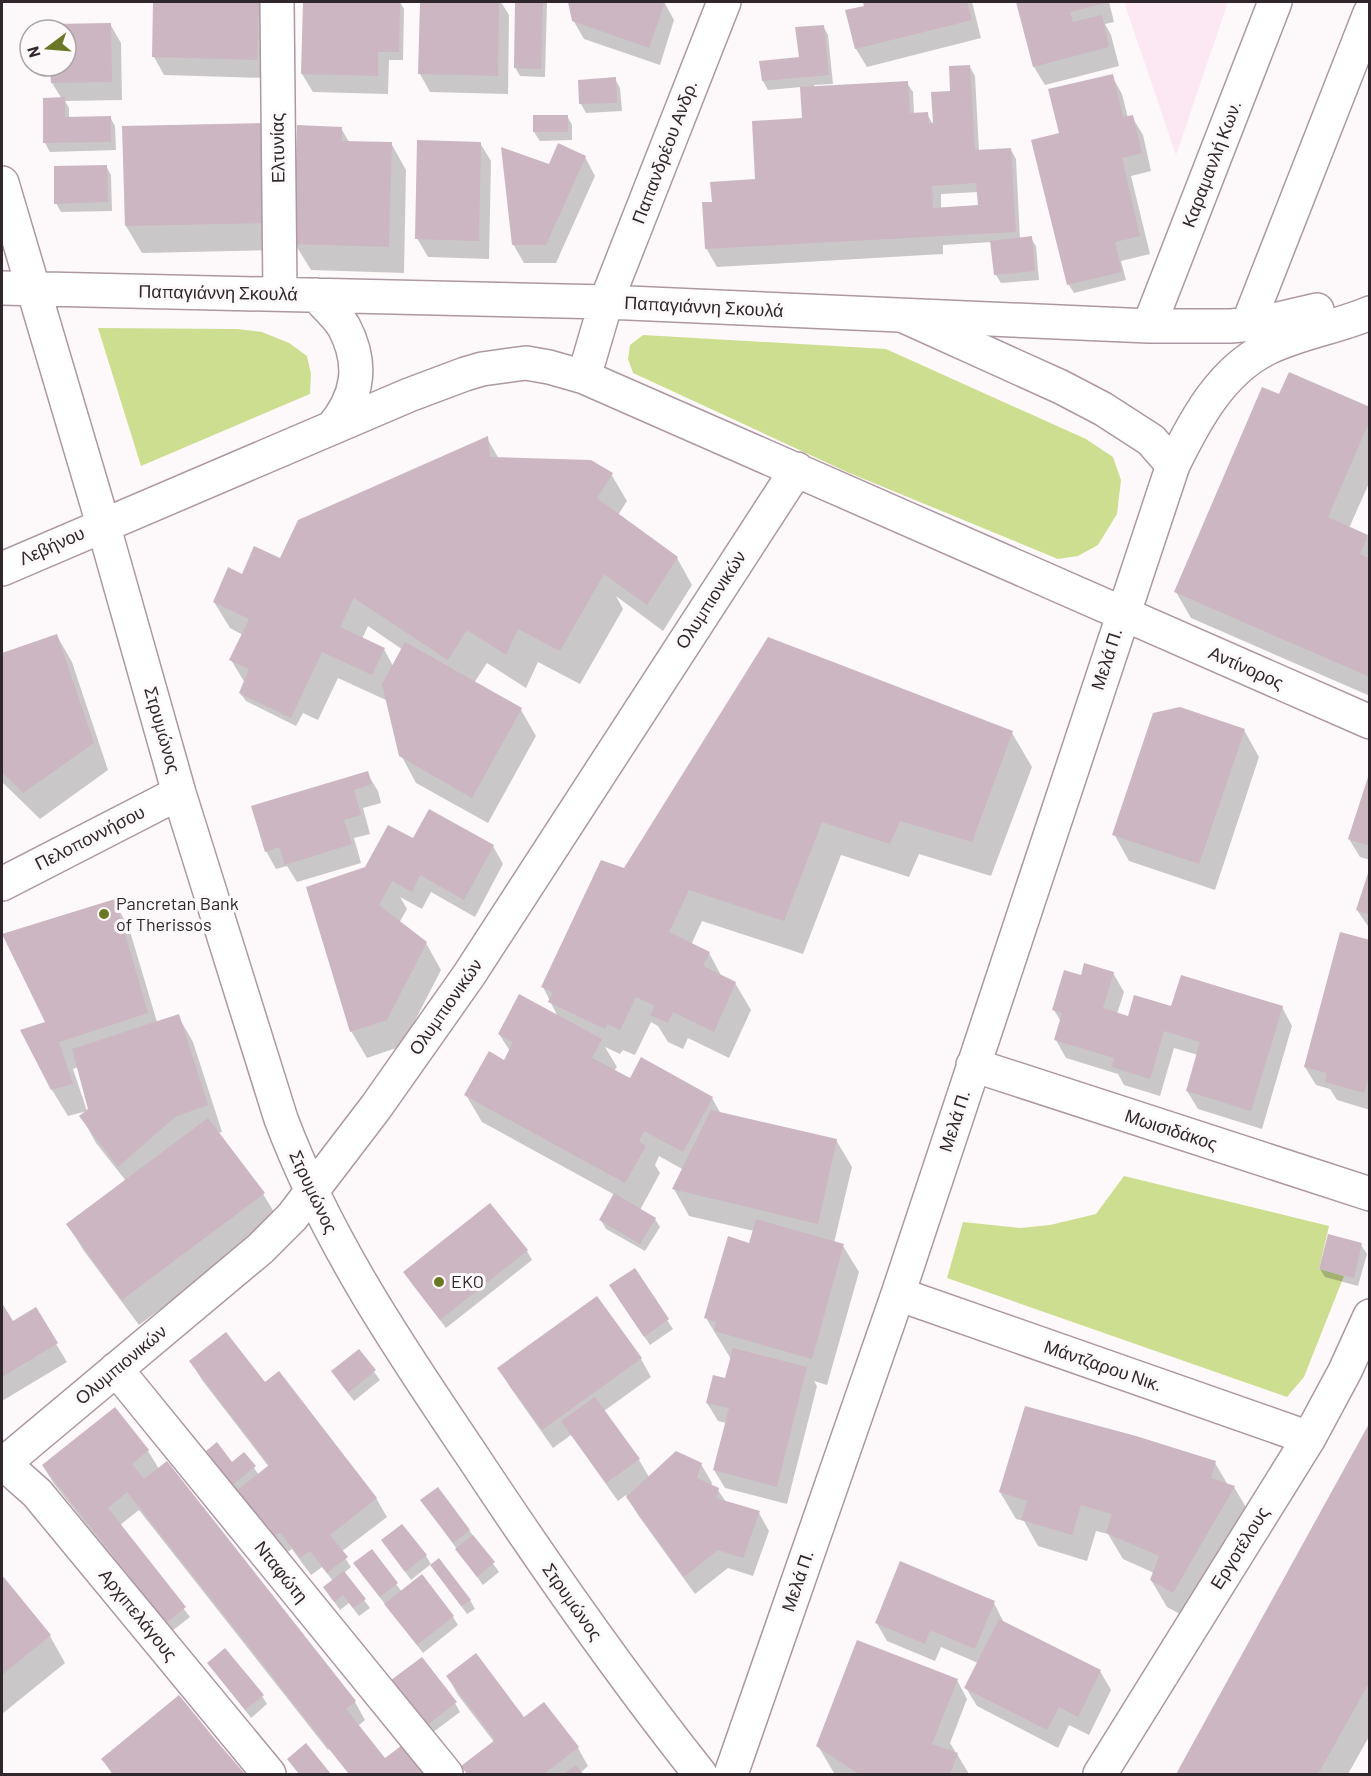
<svg xmlns="http://www.w3.org/2000/svg" width="1371" height="1776" font-family="Barlow,sans-serif">
<style>
.built{fill:#fbe8f2}
.green{fill:#cede90}
.shadow{fill:#0003;fill-rule:evenodd}
.building{fill:#ccb6c1;fill-rule:evenodd}
.lines{fill:none;stroke-linecap:round;stroke-linejoin:round}
.minor-casing{stroke:#ad97a2;stroke-width:36}
.major-casing{stroke:#ad97a2;stroke-width:36}
.minor{stroke:#fff;stroke-width:33}
.major{stroke:#fff;stroke-width:33}
.poi-dot{fill:#6a7825;stroke:#fdf9fb;stroke-width:2}
.labels{text-anchor:middle;stroke-width:6;stroke-linejoin:round;paint-order:stroke}
.street-label{font-size:18px;fill:#30272c;stroke:#fdf9fb}
.poi-label{font-size:18px;fill:#30272c;stroke:#fdf9fb;text-anchor:start}
</style>
<rect width="100%" height="100%" fill="#fdf9fb"/>
<path class="built" d="M1124 2H1228L1176 155Z"/>
<path class="green" d="M98 328 237 329 262 332 289 343 307 356 311 374 310 394 141 466Z
M643 335 886 349 1086 439 1113 457 1121 480 1117 514 1098 545 1078 556 1058 559 847 472 633 373 628 359 630 345Z
M1124 1176 1329 1226 1319 1269 1344 1276 1304 1377 1287 1397 947 1278 963 1222 1020 1228 1050 1225 1096 1214Z"/>
<path class="shadow" d="M155 2H270L267 78 164 75 154 57Z
M304 2H400L404 9 403 60H389L388 94 313 92 302 74Z
M422 2H501L509 15 508 94 430 92 420 74Z
M516 2H547L545 77 520 76 515 67Z
M569 2H664L674 20 660 65 584 39 573 20Z
M864 2H972L981 38 867 67 856 49 847 11 865 7Z
M1017 2H1109L1114 22 1105 24 1111 35 1119 66 1045 85 1034 67Z
M110 24 121 43 122 100 65 101 69 108V118L110 117 115 126 116 150 50 152 45 143 62 99 52 83V66H66V30H51Z
M823 26 828 35 833 84 814 85 815 88 907 83 913 92 914 114H927L934 126 952 92 970 67 975 76 979 151 1011 150 1016 159 1020 239 1031 238 1036 246 1039 280 1001 283 996 275 992 242 943 245V254L717 267 706 248 713 203 757 180 804 118 801 87 768 90 763 81 761 63 800 59ZM978 192 979 206 941 209V194Z
M1112 76 1122 94 1128 118 1132 117 1143 135 1151 171 1131 176 1150 254 1121 261 1126 280 1074 293 1069 285 1061 134Z
M615 79 620 88 622 111 586 113 581 104Z
M567 116 572 125V140L540 141 534 132Z
M124 127 279 151 282 250 142 253 126 226Z
M341 128 349 142 391 143 406 170 404 273 311 270 295 244Z
M480 143 491 161 489 259 428 257 417 238Z
M585 157 595 176 556 263H524L513 244Z
M106 166 111 175 112 211 61 212 56 203Z
M1279 396 1370 409V481L1349 528 1367 536 1370 540V696L1191 618 1176 592Z
M487 438 499 459 611 474 627 501 618 515 677 558 692 585 663 631 616 596 623 609 580 684 538 662 526 688 487 663 474 683 521 710 536 736 488 823 416 783 401 755 388 701 338 678 318 720 303 713 296 726 246 701 240 693 245 683 231 660 243 635 230 628 214 602 242 576 281 560ZM368 626 403 650 393 666 384 649 362 639Z
M57 636 72 662 108 770 40 819 2 782V655Z
M1244 730 1259 757 1215 890 1129 861 1114 834Z
M1012 733 1032 767 991 876 919 854 909 877 841 855 803 954 702 921 691 945 709 953 722 977 735 983 751 1010 729 1058 688 1038 683 1049 668 1042 658 1026 651 1022 635 1055 623 1050 620 1054 605 1047 617 1067 614 1071 630 1080 712 1098 721 1114 836 1140 852 1167 834 1243 843 1246 859 1272 827 1385 814 1381 817 1386 787 1504 725 1488 714 1470 726 1423 718 1421 707 1403 726 1380 731 1359 706 1318 750 1244 754 1231 689 1216 674 1189 684 1170 659 1156 655 1165 660 1173 640 1210 655 1219 660 1227 645 1251 606 1229 601 1220 615 1195 482 1122 466 1095 504 1062 510 1051 499 1034 558 1017 543 987 625 870Z
M367 773 378 791 381 803 363 808 370 834 354 838 361 863 297 882 287 866 276 869 266 851Z
M1370 778V860L1360 857 1349 839Z
M414 840 493 846 503 864 475 917 431 892 422 909 400 897 407 909 399 923 426 943 441 970 402 1046 367 1058 351 1031 366 868Z
M1370 873V929L1357 910Z
M114 901 129 928 157 1022 178 1016 193 1042 222 1132 218 1133 263 1194 279 1220 139 1325 84 1251 68 1225 126 1181 96 1143 81 1116 90 1110 78 1067 73 1069 87 1111 68 1116 52 1090 48 1023Z
M1370 942V1110L1337 1100 1330 1089 1316 1085 1305 1067Z
M1113 973 1124 992 1117 1014 1129 1018 1172 1008 1282 1007 1292 1026 1262 1129 1198 1109 1187 1091 1198 1055 1174 1048 1160 1096 1124 1085 1118 1074 1066 1058 1056 1040 1061 1022 1054 1010 1082 977Z
M1361 1245 1367 1254 1358 1286 1325 1277 1320 1269Z
M527 1251 532 1260 446 1328 410 1281Z
M634 1270 673 1329 650 1345 616 1295Z
M597 1298 641 1359 651 1377 604 1411 639 1460 649 1477 701 1464 712 1483 711 1486 718 1490 726 1502 759 1513 769 1531 753 1576 728 1568 695 1594 638 1515 626 1495 618 1501 571 1435 553 1448 510 1387 499 1369Z
M2 1306 12 1323 35 1309 67 1362 2 1401Z
M359 1351 380 1380 354 1401 338 1380Z
M191 1362 264 1384 376 1498 387 1517 341 1552 351 1567 344 1573 370 1608 359 1616 349 1603 340 1610 330 1596 333 1581 322 1567 311 1575 292 1549 283 1555 213 1460 232 1464 244 1454 259 1475 269 1467 202 1380Z
M1370 1425V1735L1348 1774H1178Z
M148 1451 159 1469 167 1463 355 1702 365 1720 358 1726 384 1760 428 1774H349L329 1749 328 1750 139 1510 120 1525 190 1617 172 1631 54 1484 43 1466Z
M1215 1463 1228 1485 1234 1487 1250 1514 1189 1619 1167 1607 1151 1580 1154 1573 1123 1559 1108 1534 1096 1531 1087 1561 1038 1546 1024 1521 1016 1519 1000 1492Z
M422 1501 469 1530 499 1572 483 1585Z
M383 1541 426 1556 431 1564 411 1580Z
M901 1563 994 1603 1004 1623 1100 1671 1111 1690 1089 1735 1069 1725 1058 1748 977 1706 966 1688 978 1663 941 1647 935 1661 887 1641 876 1622Z
M432 1566 470 1600 475 1609 467 1614Z
M360 1572 396 1584 402 1592 453 1617 458 1625 423 1653Z
M2 1577 50 1636 65 1663 2 1714Z
M209 1663 262 1696 267 1704 251 1718Z
M448 1677 524 1719 544 1704 578 1748 588 1766 580 1773 581 1774H468L463 1767 494 1742 458 1695Z
M957 1680 967 1699 950 1743 955 1751 954 1753 957 1754 969 1774H836L834 1773 818 1746Z
M398 1689 455 1703 460 1712 432 1733Z
M179 1697 243 1774H112L103 1760Z"/>
<path class="building" d="M153 2H259L257 60 152 57Z
M303 2H400L399 52H378V76L301 74Z
M420 2H499L498 76 418 74Z
M515 2H543L541 69 514 68Z
M568 2H665L649 48 572 21Z
M863 2H967L972 20 855 49 845 10 864 6Z
M1016 2H1104L1105 3 1070 12 1073 22 1102 15 1109 47 1033 67Z
M111 23 112 82 51 83 50 66H66V30H50V24Z
M824 25 829 75 762 81 759 61 799 57 795 27Z
M970 65 975 150 1011 148 1016 232 705 249 702 202H712L710 182 755 179 752 121 802 118 800 87 908 81 910 113 928 112 929 124 933 123 931 92 950 91 949 66ZM976 183 978 205 933 208 932 186Z
M1113 74 1123 117 1133 115 1142 153 1122 158 1140 236 1115 242 1122 272 1067 285 1031 140 1059 133 1048 89Z
M616 77 617 103 579 104 578 80Z
M65 97V117L111 116V142L43 143V98Z
M533 115H568V132H533Z
M265 123 267 223 125 226 122 126Z
M297 125 342 127V141L392 142 389 247 294 244Z
M417 140 481 142 479 241 415 239Z
M558 143 586 156 546 245H512L501 147 549 164Z
M107 165 108 202 54 204V166Z
M1032 236 1035 271 994 275 990 241Z
M1289 372 1370 407V420L1328 517 1368 535 1360 554 1370 559V677L1174 592 1262 387 1279 394Z
M488 436 490 457 591 460 613 473 597 498 678 557 647 605 604 574 560 651 518 629 506 655 467 630 448 660 354 598 340 627 385 648 372 675 322 652 291 718 239 693 249 669 229 660 249 619 213 602 228 567 242 574 254 546 280 558 298 520Z
M57 634 94 743 23 793 2 772V653Z
M768 637 1013 731 972 842 900 821 890 844 822 822 784 921 689 890 669 932 710 952 703 966 736 982 714 1032 673 1012 668 1023 650 1015 655 1006 636 997 620 1030 608 1024 605 1029 548 1002 553 992 541 987 601 860 624 868Z
M405 642 522 708 472 798 399 756 382 684Z
M1180 707 1245 729 1199 864 1112 835 1153 713Z
M368 771 372 784 354 790 361 815 344 820 352 844 285 865 279 847 265 852 251 806Z
M1369 774H1370V846L1348 839Z
M429 809 494 845 464 900 420 875 412 892 392 881 379 905 427 942 387 1020 350 1032 306 887 365 867 388 825 413 838Z
M1369 870H1370V915L1356 910Z
M115 899 148 1013 59 1042 73 1084 51 1090 20 1030 45 1022 2 934Z
M1340 932 1370 940V1073L1364 1093 1325 1082 1327 1073 1304 1067Z
M1084 963 1114 972 1103 1008 1128 1016 1134 995 1171 1006 1181 975 1283 1006 1251 1111 1186 1091 1200 1042 1164 1031 1150 1079 1112 1067 1114 1058 1054 1040 1062 1013 1052 1010 1064 970 1081 975Z
M519 994 602 1039 592 1058 630 1078 641 1057 713 1097 683 1152 644 1131 639 1141 646 1146 625 1183 464 1095 489 1051 504 1060 513 1042 498 1034Z
M179 1014 208 1105 175 1117 118 1167 79 1116 88 1109 72 1049Z
M711 1110 837 1139 818 1224 672 1189Z
M208 1118 265 1193 122 1300 66 1224Z
M614 1193 656 1218 640 1244 599 1220Z
M490 1203 528 1250 440 1320 403 1272Z
M756 1219 844 1244 812 1359 714 1331 716 1322 704 1318 728 1236 749 1243Z
M1328 1234 1362 1243 1354 1278 1319 1269Z
M635 1268 669 1319 644 1337 609 1285Z
M597 1296 642 1358 542 1430 497 1368Z
M2 1303 13 1321 36 1307 58 1343 2 1377Z
M226 1332 265 1382 279 1371 377 1498 330 1535 348 1557 327 1573 310 1551 300 1558 280 1532 271 1538 235 1492 269 1465 189 1361Z
M733 1348 807 1367 777 1487 713 1470 729 1408 706 1403 713 1375 725 1378Z
M359 1349 376 1370 348 1393 331 1371Z
M595 1397 640 1459 606 1483 561 1421Z
M1025 1406 1136 1436 1216 1461 1211 1478 1235 1486 1173 1593 1150 1580 1159 1556 1106 1533 1112 1514 1081 1505 1072 1535 1021 1520 1027 1501 999 1492Z
M115 1407 149 1450 132 1464 144 1479 167 1461 356 1701 346 1709 385 1758 405 1743 430 1774H349L127 1492 108 1508 186 1607 166 1623 42 1465Z
M1370 1422V1681L1318 1774H1176Z
M217 1442 232 1462 244 1452 256 1466 232 1485 206 1451Z
M676 1451 702 1463 697 1478 719 1488 716 1498 760 1511 743 1558 718 1550 684 1577 626 1497Z
M438 1487 470 1530 453 1543 420 1500Z
M402 1524 427 1555 405 1572 381 1540Z
M473 1535 495 1562 477 1577 455 1549Z
M372 1549 398 1583 380 1597 353 1563Z
M439 1558 471 1600 461 1606 430 1565Z
M900 1561 995 1601 975 1649 930 1630 925 1644 875 1623Z
M344 1571 366 1599 353 1608 343 1595 334 1602 323 1587Z
M422 1574 454 1616 417 1645 384 1604Z
M2 1575 51 1635 2 1675Z
M999 1619 1101 1670 1078 1717 1059 1707 1047 1730 964 1688Z
M857 1640 958 1679 932 1744 958 1753 950 1774H859L816 1746Z
M225 1648 264 1695 245 1710 207 1663Z
M476 1653 524 1717 544 1702 579 1747 544 1774H467L461 1766 495 1740 446 1676Z
M422 1657 457 1702 426 1726 391 1680Z
M179 1695 214 1738 245 1774H114L101 1759Z
M306 1743 331 1774H299L287 1759Z
M576 1765 583 1774H563Z"/>
<g class="lines">
<defs>
<path id="minor" d="M277 2 280 294
M2 183 103 524 179 793 281 1119C327 1241 400 1349 473 1457 545 1566 619 1672 700 1774
M2 288 606 302 1149 326H1231L1261 323 1317 310
M316 295C325 305 338 316 344 327 364 365 358 397 332 428
M1248 324 1370 13
M1149 326 1275 2
M584 377 606 302 724 2
M2 569 409 395 465 374 482 369 526 363 549 367 584 377 1370 722
M2 884 179 793
M973 1065 1370 1194
M898 1294 1309 1438
M116 1369 446 1774
M2 1462 37 1493 269 1774
M2 1465 260 1249 292 1217 376 1107 469 975 797 469
M731 1774 898 1294 1173 465C1195 420 1222 369 1270 347 1302 332 1337 327 1370 313
M1100 1774 1309 1438 1345 1371 1370 1316"/>
<path id="major" d="M904 316 1061 387 1103 409 1151 440 1173 465"/>
</defs>
<use href="#minor" class="minor-casing"/>
<use href="#major" class="major-casing"/>
<use href="#minor" class="minor"/>
<use href="#major" class="major"/>
</g>
<g class="poi-dot">
<circle cx="104" cy="914" r="6"/>
<circle cx="439" cy="1282" r="6"/>
</g>
<g class="labels">
<g class="street-label">
<text transform="translate(278 148) rotate(-91)" y="6">Ελτυνίας</text>
<text transform="translate(665 152) rotate(-69)" y="6">Παπανδρέου Ανδρ.</text>
<text transform="translate(1212 164) rotate(-69)" y="6">Καραμανλή Κων.</text>
<text transform="translate(218 293) rotate(1)" y="6">Παπαγιάννη Σκουλά</text>
<text transform="translate(704 307) rotate(3)" y="6">Παπαγιάννη Σκουλά</text>
<text transform="translate(52 546) rotate(-24)" y="6">Λεβήνου</text>
<text transform="translate(711 600) rotate(-57)" y="6">Ολυμπιονικών</text>
<text transform="translate(1107 659) rotate(-72)" y="6">Μελά Π.</text>
<text transform="translate(1246 668) rotate(24)" y="6">Αντίνορος</text>
<text transform="translate(162 730) rotate(74)" y="6">Στρυμώνος</text>
<text transform="translate(90 838) rotate(-27)" y="6">Πελοποννήσου</text>
<text transform="translate(446 1007) rotate(-55)" y="6">Ολυμπιονικών</text>
<text transform="translate(955 1121) rotate(-72)" y="6">Μελά Π.</text>
<text transform="translate(1171 1130) rotate(18)" y="6">Μωισιδάκος</text>
<text transform="translate(313 1192) rotate(65)" y="6">Στρυμώνος</text>
<text transform="translate(121 1365) rotate(-40)" y="6">Ολυμπιονικών</text>
<text transform="translate(1103 1366) rotate(19)" y="6">Μάντζαρου Νικ.</text>
<text transform="translate(1240 1548) rotate(-58)" y="6">Εργοτέλους</text>
<text transform="translate(281 1572) rotate(51)" y="6">Νταφώτη</text>
<text transform="translate(798 1581) rotate(-71)" y="6">Μελά Π.</text>
<text transform="translate(572 1602) rotate(55)" y="6">Στρυμώνος</text>
<text transform="translate(138 1615) rotate(51)" y="6">Αρχιπελάγους</text>
</g>
<g class="poi-label">
<text x="116" y="910">Pancretan Bank<tspan x="116" dy="21">of Therissos</tspan></text>
<text x="451" y="1288">EKO</text>
</g>
</g>
<rect width="1371" height="1776" fill="none" stroke="#30272c" stroke-width="6"/>
<g transform="translate(48 48) rotate(254)"><circle r="28" fill="#fdf9fb" stroke="#aba5a8" stroke-width="1.5"/>
<path d="M0-4.5L10 22L0 15L-10 22Z" fill="#6a7825"/>
<text y="-9" font-size="16" font-weight="bold" text-anchor="middle" fill="#30272c">N</text>
</g>
</svg>
